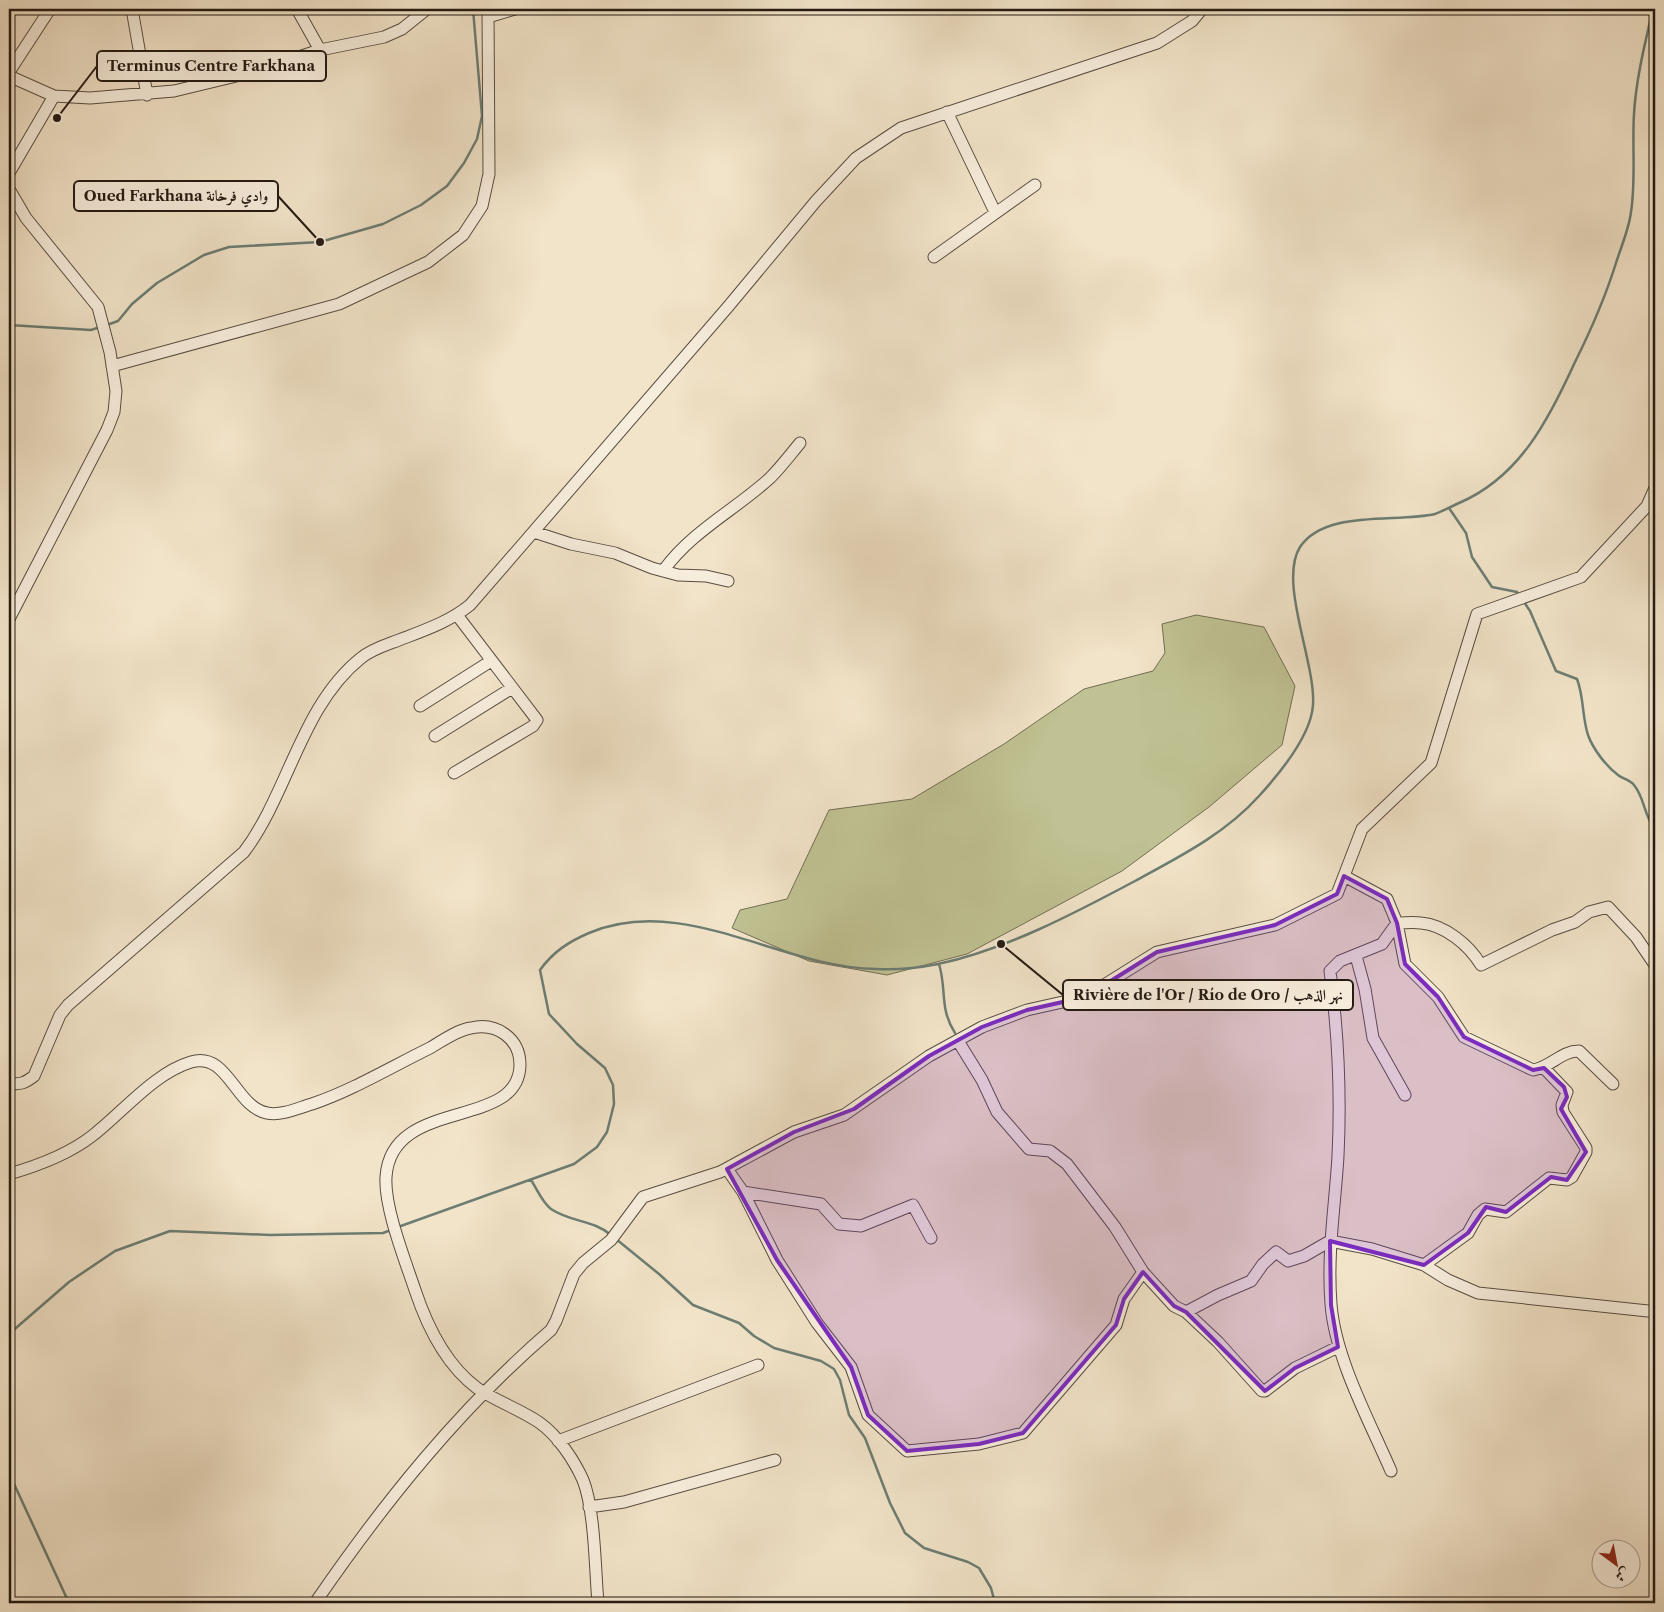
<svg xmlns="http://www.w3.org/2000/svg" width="1664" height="1612" font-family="'Libre Caslon Text',Amiri,serif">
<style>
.green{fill:#c0c293;stroke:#726e54}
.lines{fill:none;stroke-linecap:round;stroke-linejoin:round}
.stream{stroke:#6c7d73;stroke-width:2.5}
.minor-casing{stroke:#584d41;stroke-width:13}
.minor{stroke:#f7eddc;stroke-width:11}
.marked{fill:#7b2cbf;fill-opacity:0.2;stroke:#7b2cbf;stroke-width:4;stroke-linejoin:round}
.leader{fill:none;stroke:#251b14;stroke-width:2}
.callout-dot{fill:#251b14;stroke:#f7eddc;stroke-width:2}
.callout{fill:#f7eddc;stroke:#251b14;stroke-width:2}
.callout-label{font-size:15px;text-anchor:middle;font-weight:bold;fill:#251b14}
</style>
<rect width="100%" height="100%" fill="#f2e4c9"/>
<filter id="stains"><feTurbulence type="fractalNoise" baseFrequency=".004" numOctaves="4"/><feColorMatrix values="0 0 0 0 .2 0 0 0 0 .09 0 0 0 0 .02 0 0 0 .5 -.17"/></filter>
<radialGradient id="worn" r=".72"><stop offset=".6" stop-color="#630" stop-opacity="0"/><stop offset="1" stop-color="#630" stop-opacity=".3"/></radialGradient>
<path class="green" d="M1196 615 1264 627 1295 686 1282 745 1209 807 1122 871 967 954 887 975 809 961 732 928 740 910 787 899 829 810 912 799 1004 744 1084 689 1153 671 1165 653 1162 624Z"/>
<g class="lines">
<path class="stream" d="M9 325 91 330 100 327
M107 325 118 321 132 304 157 283 204 255 229 247 320 242 383 224 421 205 447 186 464 163 477 139 482 116 473 9
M1449 508 1466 533 1472 557 1492 587 1517 592 1519 596
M1524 602 1530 611 1556 671 1577 679C1584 697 1582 717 1588 735 1593 749 1606 766 1618 775 1623 779 1630 780 1634 785 1645 798 1644 817 1655 829
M939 964C947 990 939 1008 955 1033
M531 1180C537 1189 542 1202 551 1209 570 1222 594 1220 611 1235
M398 1227 574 1164 597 1147 607 1132 614 1104 613 1085 605 1068 577 1044 549 1014 540 970C553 952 568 942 589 933 684 893 781 968 876 969 896 970 918 968 938 964 1005 950 1075 913 1135 881 1179 857 1225 834 1259 796 1280 773 1311 736 1313 705 1316 663 1278 582 1300 547 1325 509 1397 523 1435 514 1443 511 1452 506 1459 503 1520 477 1549 419 1575 362 1591 330 1605 298 1616 263 1621 247 1629 229 1631 212 1636 180 1632 146 1634 114 1636 79 1645 43 1653 9
M616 1239 659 1274 693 1305 739 1323 754 1336 774 1348 821 1361 834 1369 840 1380 849 1415 865 1438 890 1503 905 1533 924 1548 968 1562 979 1568 991 1588 995 1603
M9 1334 69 1282 115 1251 170 1231 270 1235 383 1233 391 1230
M9 1473 69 1603"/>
<defs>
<path id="minor" d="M132 9 147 95
M297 9 320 50
M488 17 515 9
M9 72 50 9
M9 76 54 96 90 98 174 91 253 72 320 50 384 37 402 29 427 9
M947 112 995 212
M9 173 54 96
M9 189 26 218 98 307 110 352 116 391 114 412 107 430 9 619
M934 257 1035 185
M112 366 339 304 428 262 463 235 482 206 489 174 488 9
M534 532 571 544 615 553 652 568 678 575 706 576 728 581
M663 571C692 531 735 510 770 478 781 467 790 455 800 443
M420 706 491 661
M435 736 512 688
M454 773 533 726 537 720 457 615
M1344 876 1387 899 1397 923 1405 964 1438 997 1464 1037 1533 1070C1551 1067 1561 1051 1579 1051L1613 1084
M1356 956 1365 989 1373 1038 1405 1095
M958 1041 982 1080 997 1112 1029 1149 1050 1151 1067 1164 1115 1227 1143 1272 1174 1306 1186 1312 1218 1295 1251 1281 1263 1264 1276 1252 1288 1261 1304 1256 1330 1241 1372 1249 1424 1265 1448 1280 1478 1293 1648 1311
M9 1083C20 1085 25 1083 34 1076L60 1015 68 1005 244 852C289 792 301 706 361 658 372 649 386 645 399 640 425 630 449 622 470 605L727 308 816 201 856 158 901 128 1157 43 1192 21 1202 9
M727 1169 743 1192 777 1260 817 1323 851 1367 868 1415 907 1451 979 1444 1023 1433 1116 1325 1124 1299 1143 1272
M9 1174C37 1166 69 1154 92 1136 122 1113 154 1073 191 1062 228 1051 235 1107 267 1113 282 1116 298 1108 312 1104 353 1090 391 1067 430 1048 442 1041 457 1030 471 1028 496 1022 520 1038 520 1065 519 1131 391 1096 386 1177 384 1207 405 1260 415 1290 427 1326 446 1365 477 1388 497 1402 520 1409 540 1423 558 1436 574 1460 583 1480 595 1510 595 1570 598 1603
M743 1192 821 1204 839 1224 861 1226 913 1205 931 1238
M1424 1265 1468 1233 1478 1215 1485 1209 1506 1212 1549 1178 1567 1180 1572 1177 1586 1152V1148L1563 1112 1562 1105 1567 1092 1544 1068
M1186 1312 1218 1342 1262 1391H1265L1295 1368 1338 1347
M558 1441 758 1365
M1391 1471C1369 1420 1335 1358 1331 1304 1327 1254 1335 1206 1338 1156 1341 1095 1338 1032 1330 971L1340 961 1382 944 1397 923C1405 923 1414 922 1421 923 1445 925 1469 945 1481 965L1552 930 1575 922 1589 912 1608 907 1636 937 1655 965
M589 1507 624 1502 775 1460
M315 1603C383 1504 459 1409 551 1330L556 1321 574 1274 583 1263 611 1240 643 1197 720 1172 794 1132 844 1115 929 1056 982 1027 1027 1010 1085 997 1157 952 1275 925 1337 894 1362 829 1431 763 1477 614 1581 577 1647 506 1655 488"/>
</defs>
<use href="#minor" class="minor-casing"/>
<use href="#minor" class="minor"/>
</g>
<path class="marked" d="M1344 876 1387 899 1397 923 1405 964 1438 997 1464 1037 1533 1070 1544 1068 1564 1087 1567 1097 1561 1109 1586 1152 1567 1180 1551 1177 1506 1212 1486 1207 1468 1233 1424 1265 1330 1241 1331 1305 1338 1347 1295 1368 1265 1391 1186 1312 1174 1306 1143 1272 1124 1299 1116 1325 1023 1433 979 1444 907 1451 868 1415 851 1367 777 1260 727 1169 794 1132 854 1109 929 1056 982 1027 1027 1010 1085 997 1157 952 1275 925 1337 894Z"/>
<path class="leader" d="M57 118L97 66M320 242L278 196M1001 944L1063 995"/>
<g class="callout-dot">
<circle cx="57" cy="118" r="5"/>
<circle cx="320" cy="242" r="5"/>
<circle cx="1001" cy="944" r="5"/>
</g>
<g class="callout">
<rect x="97" y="51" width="229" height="30" rx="5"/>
<rect x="74" y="181" width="204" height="30" rx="5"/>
<rect x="1063" y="980" width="290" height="30" rx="5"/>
</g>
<g class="callout-label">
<text x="211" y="71">Terminus Centre Farkhana</text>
<text x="176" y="201">Oued Farkhana وادي فرخانة</text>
<text x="1208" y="1000">Rivière de l'Or / Río de Oro / نهر الذهب</text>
</g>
<rect width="1664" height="1612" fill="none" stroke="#f2e4c9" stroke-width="30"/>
<rect x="10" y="10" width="1644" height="1592" fill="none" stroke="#251b14" stroke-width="2.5"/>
<rect x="15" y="15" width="1634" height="1582" fill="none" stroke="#251b14"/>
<g transform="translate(1616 1564) rotate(148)"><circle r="24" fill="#f7eddc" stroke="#a3998c"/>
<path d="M0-4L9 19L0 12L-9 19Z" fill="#8f2418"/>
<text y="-8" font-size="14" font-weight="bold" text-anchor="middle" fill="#251b14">ش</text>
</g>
<rect width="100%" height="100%" filter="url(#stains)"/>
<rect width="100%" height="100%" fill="url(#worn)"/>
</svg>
